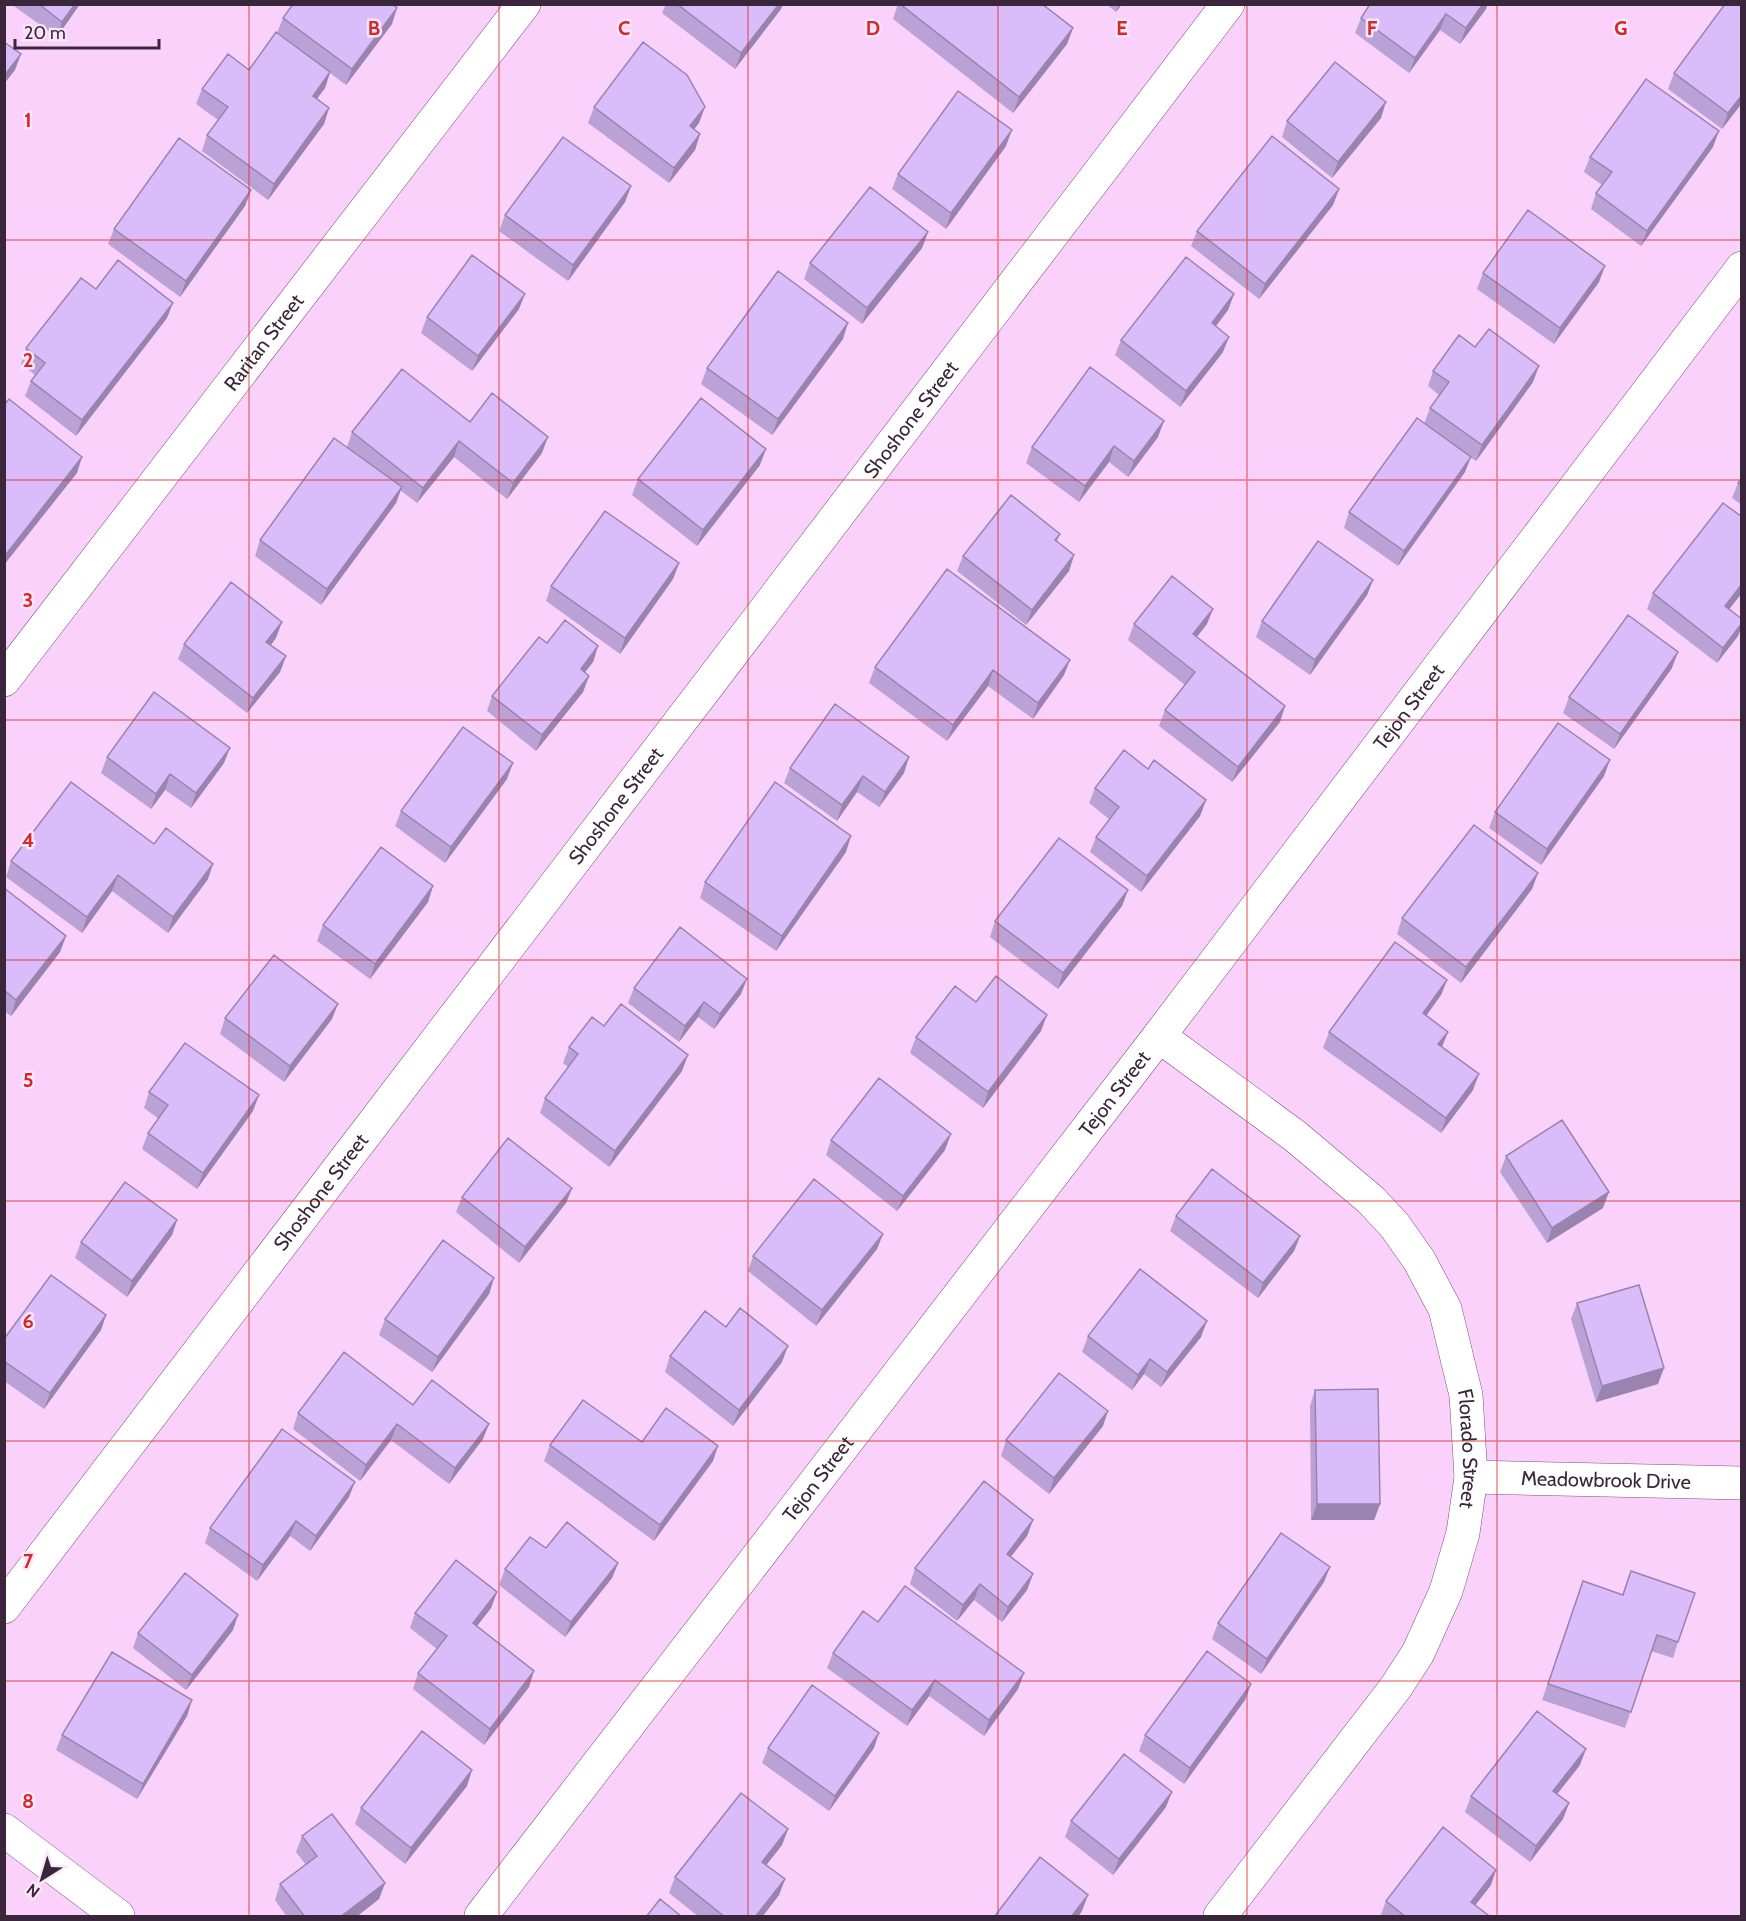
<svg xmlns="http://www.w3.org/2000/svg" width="1746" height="1921" font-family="Cabin,sans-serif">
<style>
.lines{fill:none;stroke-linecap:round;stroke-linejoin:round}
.street-casing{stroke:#7c4f7d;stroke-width:34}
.street{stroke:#fff;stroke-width:33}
.wall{fill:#bba2d6}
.shaded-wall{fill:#9884ae}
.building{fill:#d9bcf9;stroke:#9884ae;stroke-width:1.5}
.grid{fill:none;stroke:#d62828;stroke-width:1.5;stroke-opacity:0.55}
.labels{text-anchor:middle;stroke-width:5;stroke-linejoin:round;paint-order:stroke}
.street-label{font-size:20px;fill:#3a263a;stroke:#fbe6fb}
.grid-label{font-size:20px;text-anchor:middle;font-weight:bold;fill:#d62828;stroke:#fbe6fb;stroke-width:5;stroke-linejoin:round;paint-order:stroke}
</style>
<rect width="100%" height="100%" fill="#fad1fa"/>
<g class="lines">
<defs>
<g id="street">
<path id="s1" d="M4 680 524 4"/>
<path id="s2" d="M1159 1036 1295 1136 1371 1200 1395 1226 1419 1260 1445 1309 1466 1395 1471 1477 1463 1533 1446 1591 1418 1653 1396 1687 1220 1916"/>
<path id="s3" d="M1471 1477 1742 1483"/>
<path id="s4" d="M4 1607 1228 4"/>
<path d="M4 1830 118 1916"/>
<path id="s5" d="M481 1916 1159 1036 1742 268"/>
</g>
</defs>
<use href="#street" class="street-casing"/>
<use href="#street" class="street"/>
</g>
<path class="wall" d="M11 4H80L57 37Z
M666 4H783L781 9 735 69 662 13Z
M898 4H1042L1073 28 1067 44 1013 113 893 19Z
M1106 4H1122L1116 12Z
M1370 4H1487L1486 9 1460 44 1440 30 1409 73 1355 33 1361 18Z
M1742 4V103L1722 129 1668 89 1674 73Z
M283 18 392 24 346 85 330 73 325 88 317 99 329 108 324 124 268 200 202 151 207 135 218 120 196 104 202 89 249 70 277 33Z
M594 107 699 123 694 129 700 134 695 150 669 183 588 123Z
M1381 118 1332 178 1282 137 1287 121Z
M1006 146 946 229 892 189 898 174Z
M1713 147 1641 246 1591 209 1596 193 1602 185 1584 172 1590 157Z
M631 186 625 202 568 281 499 231 505 215Z
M1339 189 1333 205 1259 299 1191 246 1197 231Z
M251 190 245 206 180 297 108 244 114 229Z
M928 232 922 248 862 324 804 279 810 263Z
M1483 273 1599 282 1554 344 1477 289Z
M96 289 167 318 76 436 25 396 31 381 35 375 21 364 26 348Z
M1234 294 1228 310 1216 326 1223 352 1180 407 1115 355 1121 340Z
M519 309 472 371 421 333 427 317Z
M843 339 772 435 701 384 707 368Z
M1475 347 1533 382 1476 461 1470 457 1465 472 1398 566 1344 528 1349 512 1424 424 1430 408 1439 395 1428 386 1433 371Z
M470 422 542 453 507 499 454 457 417 503 400 490 396 503 321 605 255 556 260 540 347 447 352 432Z
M1158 437 1128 477 1109 462 1079 502 1026 463 1032 447Z
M760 465 697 546 632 495 638 479Z
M1742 478V505L1732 498 1738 483Z
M1742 517V593L1729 609 1738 636 1717 663 1647 609 1653 593Z
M1060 534 1057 542 1074 555 1069 571 1026 625 957 571 963 556Z
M679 563 673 579 620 654 546 601 551 586Z
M947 569 1064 675 1033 719 988 686 947 741 869 683 875 667Z
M1373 580 1367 595 1310 675 1256 637 1262 621Z
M1134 624H1207L1197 637 1285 706 1280 722 1232 782 1159 726 1165 710 1185 685 1128 640Z
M276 638 271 645 286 656 280 672 247 713 178 659 184 644Z
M547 643 598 646 593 662 585 672 589 676 583 692 536 751 487 711 492 696Z
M1672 668 1614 749 1563 713 1569 697Z
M107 757 224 763 191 808 165 790 151 809 101 773Z
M790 768 904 773 879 807 857 792 837 821 784 783Z
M1148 769 1206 800 1200 816 1141 892 1090 852 1096 837 1109 819 1089 803 1095 788Z
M1604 776 1541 865 1489 828 1495 812Z
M507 779 445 863 395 826 401 811Z
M154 844 208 879 168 933 112 891 82 933 6 877 11 861Z
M846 852 776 951 700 898 705 882Z
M1538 873 1532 889 1461 983 1397 934 1402 918Z
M433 886 428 902 370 979 317 941 323 925Z
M4 888 66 936 60 952 11 1016 4 1011Z
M1128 890 1122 906 1058 989 990 937 995 921Z
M1447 980 1441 995 1427 1015 1442 1047 1473 1090 1441 1133 1323 1048 1329 1032Z
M634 988 741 994 714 1029 698 1017 679 1042 628 1003Z
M976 1002 1041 1031 983 1108 910 1053 916 1037Z
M225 1018 332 1019 284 1082 220 1034Z
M604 1026 682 1071 609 1167 540 1113 545 1098 568 1067 563 1063 569 1047Z
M149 1092 253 1111 197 1189 142 1149 148 1133 159 1119 144 1108Z
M831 1140 945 1150 897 1211 826 1155Z
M1506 1156 1603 1208 1547 1243 1500 1172Z
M572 1188 566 1203 519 1263 456 1212 462 1197Z
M1176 1216 1300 1236 1294 1251 1258 1298 1170 1231Z
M177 1220 172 1235 127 1297 75 1258 81 1242Z
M883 1234 877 1249 816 1326 748 1271 753 1256Z
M494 1278 489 1294 432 1372 379 1335 385 1319Z
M1577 1303 1658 1384 1596 1402 1571 1319Z
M106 1315 101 1330 44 1409 4 1381V1339Z
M726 1327 782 1362 733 1426 665 1372 670 1356Z
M1088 1336 1201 1337 1161 1387 1144 1374 1132 1390 1082 1352Z
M1315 1390 1380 1504 1374 1520H1311L1310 1406Z
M413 1405 483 1439 449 1484 391 1440 360 1481 293 1429 298 1413Z
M1103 1426 1049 1494 1001 1456 1006 1440Z
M642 1442 713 1461 654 1541 544 1461 550 1445Z
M349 1497 310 1551 290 1536 257 1581 205 1543 210 1528Z
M1033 1520 1027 1536 1011 1557 1033 1574 1027 1590 1002 1622 974 1600 957 1621 910 1584 915 1568Z
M546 1548 618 1563 612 1578 565 1637 499 1585 505 1569Z
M1631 1571 1678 1642 1673 1658 1651 1651 1625 1728 1542 1700 1577 1597 1622 1595Z
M1324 1582 1261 1674 1212 1639 1218 1623Z
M497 1592 491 1608 477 1626 529 1687 484 1745 413 1689 418 1673 437 1649 410 1628 415 1613Z
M878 1622 1024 1673 1018 1689 984 1736 929 1696 907 1726 827 1668 833 1653Z
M233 1630 186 1690 133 1648 138 1633Z
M1251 1684 1245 1700 1184 1784 1139 1751 1145 1735Z
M192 1700 187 1716 137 1799 56 1750 62 1735Z
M768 1748H874L829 1811 762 1763Z
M1580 1765 1557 1794 1569 1803 1563 1819 1530 1862 1465 1812 1471 1796Z
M467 1786 405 1864 355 1824 361 1808Z
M1166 1807 1113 1875 1065 1837 1071 1821Z
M788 1829 782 1845 766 1865 785 1879 779 1895 762 1917H699L669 1893 675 1877Z
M302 1836 385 1883 379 1899 356 1917H287L275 1900 280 1884 306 1865 296 1852Z
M1491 1885 1475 1905 1488 1917H1380L1386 1901Z"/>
<path class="shaded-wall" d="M75 4H80L57 37 62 22Z
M779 4H783L781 9 735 69 741 53Z
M1119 4H1122L1116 12Z
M1483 4H1487L1486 9 1460 44 1466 28Z
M397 8 392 24 346 85 352 69Z
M1446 14 1440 30 1409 73 1415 58Z
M1073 28 1067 44 1013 113 1019 97Z
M21 54 15 70 4 84V76Z
M330 72 325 88 307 111 313 96Z
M1742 95V103L1722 129 1728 113Z
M1386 102 1381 118 1332 178 1338 162Z
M705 107 699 123 684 142 690 126Z
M329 108 324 124 268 200 274 184Z
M1012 130 1006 146 946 229 951 213Z
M1719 131 1713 147 1641 246 1647 231Z
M700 134 695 150 669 183 674 168Z
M631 186 625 202 568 281 573 265Z
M1339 189 1333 205 1259 299 1265 284Z
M251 190 245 206 180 297 186 281Z
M928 232 922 248 862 324 867 308Z
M1605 266 1599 282 1554 344 1560 328Z
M525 294 519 309 472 371 478 356Z
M1234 294 1228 310 1206 339 1212 323Z
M173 303 167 318 76 436 82 420Z
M848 323 843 339 772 435 778 419Z
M1229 337 1223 352 1180 407 1186 391Z
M1539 366 1533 382 1476 461 1482 445Z
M1164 421 1158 437 1128 477 1134 461Z
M548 437 542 453 507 499 513 483Z
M459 441 454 457 417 503 423 488Z
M1114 446 1109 462 1079 502 1085 486Z
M766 449 760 465 697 546 703 530Z
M82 457 77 473 4 565V557Z
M1471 457 1465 472 1398 566 1404 551Z
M402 487 396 503 321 605 327 589Z
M1074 555 1069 571 1026 625 1032 610Z
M679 563 673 579 620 654 625 638Z
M1373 580 1367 595 1310 675 1315 660Z
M1742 584V593L1719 622 1725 606Z
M1213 609 1207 624 1187 649 1193 634Z
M282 622 276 638 261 657 266 642Z
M1742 623V627L1738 636 1717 663 1723 648Z
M598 646 593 662 575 685 581 669Z
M1678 652 1672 668 1614 749 1620 734Z
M286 656 280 672 247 713 253 698Z
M1070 660 1064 675 1033 719 1038 703Z
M993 670 988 686 947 741 953 725Z
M589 676 583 692 536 751 542 735Z
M1285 706 1280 722 1232 782 1238 767Z
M230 748 224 763 191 808 196 793Z
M909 757 904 773 879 807 885 792Z
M1610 760 1604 776 1541 865 1547 849Z
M513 763 507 779 445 863 451 847Z
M170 774 165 790 151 809 156 794Z
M863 776 857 792 837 821 842 805Z
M1206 800 1200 816 1141 892 1147 876Z
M851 836 846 852 776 951 782 936Z
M213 864 208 879 168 933 173 917Z
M1538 873 1532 889 1461 983 1466 967Z
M118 875 112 891 82 933 87 917Z
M433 886 428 902 370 979 375 964Z
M1128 890 1122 906 1058 989 1063 973Z
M66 936 60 952 11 1016 16 1000Z
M747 979 741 994 714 1029 720 1014Z
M1447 980 1441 995 1417 1028 1423 1013Z
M704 1002 698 1017 679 1042 685 1026Z
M338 1004 332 1019 284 1082 290 1066Z
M1047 1015 1041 1031 983 1108 988 1092Z
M1448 1032 1442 1047 1438 1044Z
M688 1055 682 1071 609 1167 615 1151Z
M1479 1074 1473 1090 1441 1133 1446 1118Z
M259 1095 253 1111 197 1189 203 1173Z
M951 1134 945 1150 897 1211 903 1196Z
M572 1188 566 1203 519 1263 525 1247Z
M1609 1192 1603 1208 1547 1243 1552 1228Z
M177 1220 172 1235 127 1297 132 1281Z
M883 1234 877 1249 816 1326 822 1310Z
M1300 1236 1294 1251 1258 1298 1263 1283Z
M494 1278 489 1294 432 1372 438 1357Z
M106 1315 101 1330 44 1409 50 1393Z
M1207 1321 1201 1337 1161 1387 1167 1372Z
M788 1346 782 1362 733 1426 739 1410Z
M1150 1359 1144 1374 1132 1390 1138 1375Z
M1664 1368 1658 1384 1596 1402 1602 1386Z
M1108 1411 1103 1426 1049 1494 1054 1478Z
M397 1424 391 1440 360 1481 366 1465Z
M489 1424 483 1439 449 1484 455 1468Z
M718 1446 713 1461 654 1541 660 1525Z
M355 1482 349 1497 310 1551 316 1536Z
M1317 1504H1380L1374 1520H1311Z
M1033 1520 1027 1536 1001 1569 1007 1554Z
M296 1521 290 1536 257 1581 263 1565Z
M618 1563 612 1578 565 1637 571 1622Z
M1330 1567 1324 1582 1261 1674 1267 1659Z
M1033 1574 1027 1590 1002 1622 1008 1607Z
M980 1584 974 1600 957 1621 963 1605Z
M497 1592 491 1608 467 1639 473 1623Z
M238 1615 233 1630 186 1690 192 1675Z
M534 1671 529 1687 484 1745 490 1729Z
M1024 1673 1018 1689 984 1736 989 1720Z
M935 1680 929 1696 907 1726 912 1710Z
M1251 1684 1245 1700 1184 1784 1190 1768Z
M192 1700 187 1716 137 1799 143 1784Z
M879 1733 874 1748 829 1811 835 1796Z
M1586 1749 1580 1765 1547 1807 1553 1791Z
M472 1770 467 1786 405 1864 411 1848Z
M1172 1792 1166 1807 1113 1875 1119 1859Z
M1569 1803 1563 1819 1530 1862 1536 1846Z
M788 1829 782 1845 756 1878 762 1862Z
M1496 1870 1491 1885 1466 1917 1471 1902Z
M785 1879 779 1895 762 1917H755Z
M385 1883 379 1899 356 1917H340Z
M1088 1895 1082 1911 1078 1917H1071Z"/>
<path class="building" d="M39 4H75L62 22Z
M293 4H392L397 8 352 69 283 18Z
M677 4H779L741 53Z
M900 4H1042L1073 28 1019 97Z
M1370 4H1483L1466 28 1446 14 1415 58 1361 18Z
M1725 4H1742V95L1728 113 1674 73Z
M276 32 330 72 313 96 329 108 274 184 207 135 228 107 202 89 228 54 249 70Z
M4 42 21 54 4 76Z
M643 42 687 75 705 107 690 126 700 134 674 168 594 107Z
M1335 62 1386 102 1338 162 1287 121Z
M1646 79 1719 131 1647 231 1596 193 1612 172 1590 157Z
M958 91 1012 130 951 213 898 174Z
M1272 136 1339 189 1265 284 1197 231Z
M563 137 631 186 573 265 505 215Z
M179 138 251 190 186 281 114 229Z
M870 187 928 232 867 308 810 263Z
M1528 210 1605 266 1560 328 1483 273Z
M472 255 525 294 478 356 427 317Z
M1186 257 1234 294 1212 323 1229 337 1186 391 1121 340Z
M118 260 173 303 82 420 31 381 45 363 26 348 81 278 96 289Z
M778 271 848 323 778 419 707 368Z
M1489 329 1539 366 1482 445 1430 408 1449 382 1433 371 1459 335 1475 347Z
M1090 367 1164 421 1134 461 1114 446 1085 486 1032 447Z
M402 369 470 422 492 393 548 437 513 483 459 441 423 488 352 432Z
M701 398 766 449 703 530 638 479Z
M9 399 82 457 4 557V405Z
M1417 418 1471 457 1404 551 1349 512Z
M334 438 402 487 327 589 260 540Z
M1742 478V485L1738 483Z
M1011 495 1060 534 1055 540 1074 555 1032 610 963 556Z
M1723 503 1742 517V584L1725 606 1742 619V623L1723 648 1653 593Z
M605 511 679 563 625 638 551 586Z
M1318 541 1373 580 1315 660 1262 621Z
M947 569 1070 660 1038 703 993 670 953 725 875 667Z
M1172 576 1213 609 1193 634 1285 706 1238 767 1165 710 1195 672 1134 624Z
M231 582 282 622 266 642 286 656 253 698 184 644Z
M1628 615 1678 652 1620 734 1569 697Z
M565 620 598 646 581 669 589 676 542 735 492 696 539 637 547 643Z
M154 692 230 748 196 793 170 774 156 794 107 757Z
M835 704 909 757 885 792 863 776 842 805 790 768Z
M1558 723 1610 760 1547 849 1495 812Z
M463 727 513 763 451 847 401 811Z
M1124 750 1148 769 1154 760 1206 800 1147 876 1096 837 1119 807 1095 788Z
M71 782 154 844 166 828 213 864 173 917 118 875 87 917 11 861Z
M775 782 851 836 782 936 705 882Z
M1474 825 1538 873 1466 967 1402 918Z
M1059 838 1128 890 1063 973 995 921Z
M381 847 433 886 375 964 323 925Z
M4 888 66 936 16 1000 4 990Z
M680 927 747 979 720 1014 704 1002 685 1026 634 988Z
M1395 942 1447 980 1423 1013 1448 1032 1438 1044 1479 1074 1446 1118 1329 1032Z
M274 955 338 1004 290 1066 225 1018Z
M996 976 1047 1015 988 1092 916 1037 955 986 976 1002Z
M621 1004 688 1055 615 1151 545 1098 578 1054 569 1047 592 1017 604 1026Z
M185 1043 259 1095 203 1173 148 1133 168 1105 149 1092Z
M879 1078 951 1134 903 1196 831 1140Z
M1562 1120 1609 1192 1552 1228 1506 1156Z
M508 1138 572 1188 525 1247 462 1197Z
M1212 1169 1300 1236 1263 1283 1176 1216Z
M814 1179 883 1234 822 1310 753 1256Z
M125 1182 177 1220 132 1281 81 1242Z
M443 1240 494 1278 438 1357 385 1319Z
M1140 1269 1207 1321 1167 1372 1150 1359 1138 1375 1088 1336Z
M51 1275 106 1315 50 1393 4 1361V1339Z
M1639 1285 1664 1368 1602 1386 1577 1303Z
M740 1308 788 1346 739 1410 670 1356 705 1311 726 1327Z
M344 1352 413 1405 432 1380 489 1424 455 1468 397 1424 366 1465 298 1413Z
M1059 1373 1108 1411 1054 1478 1006 1440Z
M1378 1389 1380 1504H1317L1315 1390Z
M583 1400 642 1442 666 1408 718 1446 660 1525 550 1445Z
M282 1429 355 1482 316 1536 296 1521 263 1565 210 1528Z
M984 1481 1033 1520 1007 1554 1033 1574 1008 1607 980 1584 963 1605 915 1568Z
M567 1522 618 1563 571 1622 505 1569 530 1537 546 1548Z
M1281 1533 1330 1567 1267 1659 1218 1623Z
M456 1560 497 1592 473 1623 534 1671 490 1729 418 1673 447 1636 415 1613Z
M1631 1571 1695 1593 1678 1642 1657 1635 1631 1712 1548 1684 1583 1581 1623 1595Z
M185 1573 238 1615 192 1675 138 1633Z
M905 1586 1024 1673 989 1720 935 1680 912 1710 833 1653 863 1611 878 1622Z
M1207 1651 1251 1684 1190 1768 1145 1735Z
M112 1652 192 1700 143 1784 62 1735Z
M812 1685 879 1733 835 1796 768 1748Z
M1537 1711 1586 1749 1553 1791 1569 1803 1536 1846 1471 1796Z
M422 1731 472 1770 411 1848 361 1808Z
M1124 1754 1172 1792 1119 1859 1071 1821Z
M741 1793 788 1829 762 1862 785 1879 755 1917H725L675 1877Z
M332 1814 385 1883 340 1917H305L280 1884 317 1856 302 1836Z
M1443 1827 1496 1870 1471 1902 1488 1915 1487 1917H1406L1386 1901Z
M1040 1857 1088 1895 1071 1917H994Z
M660 1899 682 1917H646Z"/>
<path class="grid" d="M249 4V1916M499 4V1916M748 4V1916M998 4V1916M1247 4V1916M1497 4V1916M4 240H1742M4 480H1742M4 720H1742M4 960H1742M4 1201H1742M4 1441H1742M4 1681H1742"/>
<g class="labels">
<g class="street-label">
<text dy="7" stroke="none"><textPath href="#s1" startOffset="426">Raritan Street</textPath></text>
<text dy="7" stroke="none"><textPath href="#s4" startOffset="1494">Shoshone Street</textPath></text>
<text dy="7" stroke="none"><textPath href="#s5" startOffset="1524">Tejon Street</textPath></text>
<text dy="7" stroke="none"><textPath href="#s4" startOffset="1008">Shoshone Street</textPath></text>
<text dy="7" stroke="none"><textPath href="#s5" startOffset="1038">Tejon Street</textPath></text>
<text dy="7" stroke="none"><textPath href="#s4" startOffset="522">Shoshone Street</textPath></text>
<text dy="7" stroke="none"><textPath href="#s2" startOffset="543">Florado Street</textPath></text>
<text dy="7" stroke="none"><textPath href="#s5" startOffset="552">Tejon Street</textPath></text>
<text dy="7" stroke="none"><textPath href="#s3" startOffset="135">Meadowbrook Drive</textPath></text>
</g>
</g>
<g class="grid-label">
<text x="374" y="35">B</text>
<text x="624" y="35">C</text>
<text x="873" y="35">D</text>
<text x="1122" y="35">E</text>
<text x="1372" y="35">F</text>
<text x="1621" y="35">G</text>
<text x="28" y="127">1</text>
<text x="28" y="367">2</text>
<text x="28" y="607">3</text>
<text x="28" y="847">4</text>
<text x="28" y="1087">5</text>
<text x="28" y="1328">6</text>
<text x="28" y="1568">7</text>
<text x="28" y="1808">8</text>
</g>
<rect width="1746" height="1921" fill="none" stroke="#3a263a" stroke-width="12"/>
<g transform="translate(42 1879) rotate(217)" stroke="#fbe6fb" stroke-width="4.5" paint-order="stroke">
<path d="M0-4.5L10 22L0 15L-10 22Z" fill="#3a263a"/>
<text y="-9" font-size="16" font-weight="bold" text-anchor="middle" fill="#3a263a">N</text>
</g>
<path d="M15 39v9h144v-9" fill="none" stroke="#3a263a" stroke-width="3"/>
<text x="24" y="39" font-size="18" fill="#3a263a" stroke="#fbe6fb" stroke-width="4.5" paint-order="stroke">20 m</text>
</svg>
